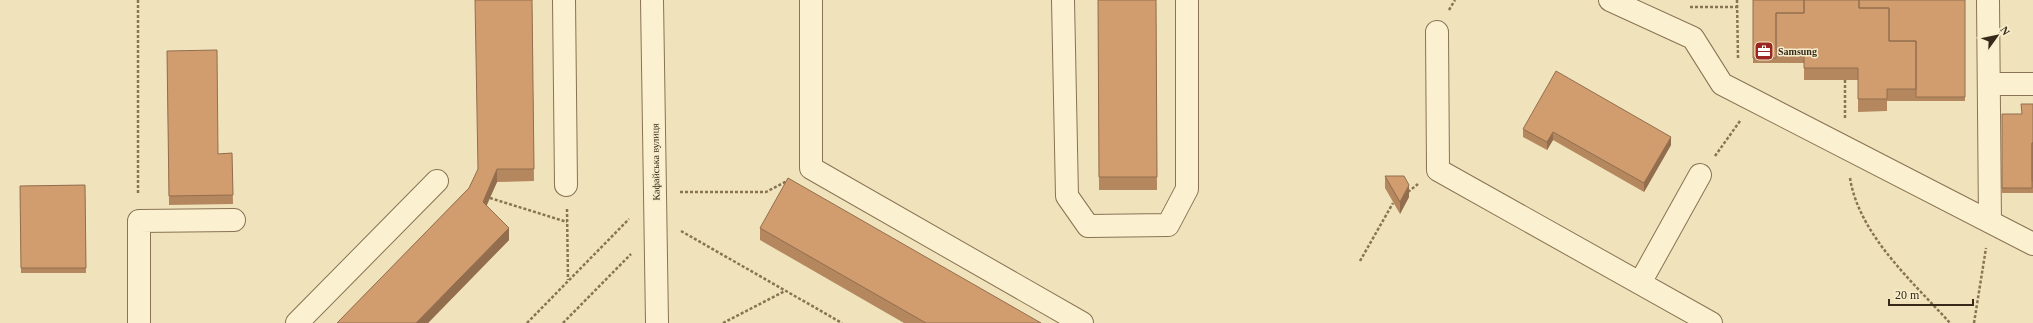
<svg xmlns="http://www.w3.org/2000/svg" width="2033" height="323" font-family="Georgia,serif">
<style>
.lines{fill:none;stroke-linecap:round;stroke-linejoin:round}
.minor-casing{stroke:#887354;stroke-width:24}
.path{stroke:#887354;stroke-width:2.5;stroke-dasharray:3 2;stroke-linecap:butt}
.minor{stroke:#fbf0cf;stroke-width:22}
.wall{fill:#b4875f}
.shaded-wall{fill:#926e4e}
.building{fill:#d19d6f;stroke:#926e4e}
.labels{text-anchor:middle;stroke-width:3;stroke-linejoin:round;paint-order:stroke}
.poi-label{font-size:10px;font-weight:bold;fill:#36291a;stroke:#f7edcb;text-anchor:start}
.street-label{font-size:10px;fill:#36291a;stroke:#f7edcb}
</style>
<rect width="100%" height="100%" fill="#f0e3bb"/>
<g class="lines">
<defs>
<path id="minor" d="M564 0 566 185
M652 0 657 323
M811 0V168L1082 323
M1063 0 1067 196 1088 226 1168 225 1187 189V0
M1610 0 1693 38 1722 84 2033 244
M1988 0 1990 222
M1437 32 1438 170 1711 323
M1989 84H2033
M1640 283 1700 175
M139 323V221L234 220
M297 323 437 181"/>
</defs>
<use href="#minor" class="minor-casing"/>
<path class="path" d="M138 0V195
M1737 0 1738 58
M1690 7H1738
M1449 10 1455 0
M1845 80V118
M1715 156 1740 121
M1850 178C1859 235 1913 282 1950 323
M680 192H766L789 180
M1408 192 1418 184
M490 198 567 222
M567 209 568 280
M681 231 842 323
M1360 261 1393 203
M527 323 629 219
M563 323 631 254
M723 323 785 291
M1974 323 1986 248"/>
<use href="#minor" class="minor"/>
</g>
<path class="wall" d="M532 0 534 181 497 182 486 205 509 240 428 323H337L469 188 478 170Z
M1098 0H1156L1157 190H1099Z
M1753 0H1965V101H1887V111L1858 112V80H1804V63H1753Z
M167 51 218 154 232 153 233 204 169 205Z
M2033 104V193H2002V114H2021Z
M1523 129 1671 145 1644 192 1553 140 1547 150 1523 137Z
M1385 176 1409 197 1400 214 1385 188Z
M85 185 86 273H21L20 186Z
M760 228 1041 323H904L760 240Z"/>
<path class="shaded-wall" d="M1553 132V140L1547 150V142Z
M1671 137V145L1644 192V183Z
M497 169V182L483 214V202Z
M1409 185V197L1400 214V202Z
M509 228V240L428 323H416Z"/>
<path class="building" d="M475 0H532L534 169H497L483 202 509 228 416 323H337L469 188 478 169Z
M1098 0H1156L1157 177H1099Z
M1753 0H1804V13H1776V58H1753Z
M1804 0H1859V8H1889V41H1916V89H1887V99H1858V68H1804V50H1776V13H1804Z
M1859 0H1965V97H1916V41H1889V8H1859Z
M217 50 218 154 232 153 233 195 169 196 167 51Z
M1556 71 1671 137 1644 183 1553 132 1547 142 1523 129Z
M2021 104H2033V143H2032V188H2002V114H2022Z
M2032 143H2033V181H2032Z
M1385 176H1404L1409 185 1400 202Z
M788 178 1041 323H926L760 228Z
M85 185 86 268H21L20 186Z"/>
<defs>
<symbol id="office-square" viewBox="-11 -11 22 22"><rect x="-9" y="-9" width="18" height="18" rx="4" fill="#9a2721" stroke="#f7edcb"/><path d="M-6-3h4V-5.5h4V-3h4V5H-6ZM-1-4.5V-3h2v-1.5ZM-6 0V1H6V0Z" fill="#fff"/></symbol>
</defs>
<g fill-rule="evenodd">
<use href="#office-square" x="1753" y="40" width="22" height="22"/>
</g>
<g class="labels">
<g class="poi-label">
<text x="1778" y="55">Samsung</text>
</g>
<g class="street-label">
<text transform="translate(655 162) rotate(-91)" y="4">Кафайська вулиця</text>
</g>
</g>
<g transform="translate(1997 36) rotate(57)" stroke="#f7edcb" stroke-width="3" paint-order="stroke">
<path d="M0-3L7 15L0 10L-7 15Z" fill="#36291a"/>
<text y="-6" font-size="11" font-weight="bold" text-anchor="middle" fill="#36291a">N</text>
</g>
<path d="M1889 299v6h84v-6" fill="none" stroke="#36291a" stroke-width="2"/>
<text x="1895" y="299" font-size="12" fill="#36291a" stroke="#f7edcb" stroke-width="3" paint-order="stroke">20 m</text>
</svg>
